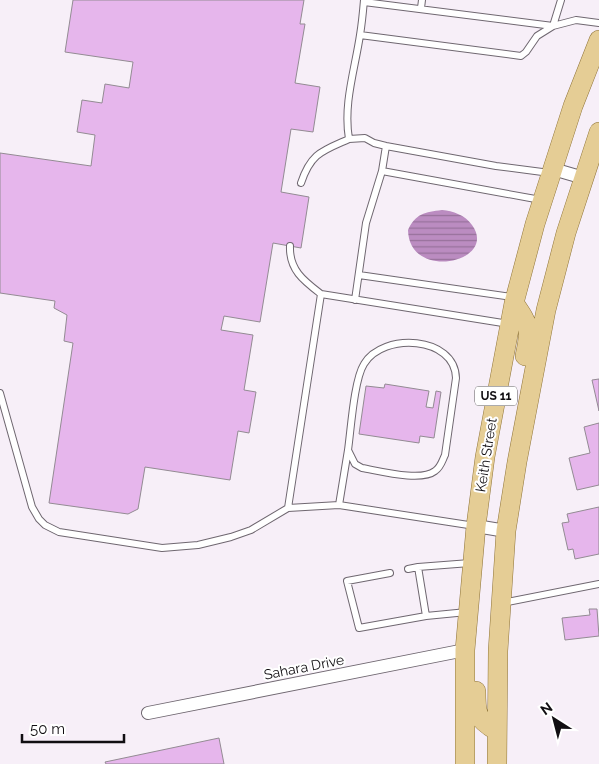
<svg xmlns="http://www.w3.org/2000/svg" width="599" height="764" font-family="Raleway,sans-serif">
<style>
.water{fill:url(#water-rules)}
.building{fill:#e6b6ec;stroke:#938b93}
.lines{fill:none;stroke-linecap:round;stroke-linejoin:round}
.service-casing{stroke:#6f6770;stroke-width:8}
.minor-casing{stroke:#6f6770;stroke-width:14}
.primary-casing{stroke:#8f7439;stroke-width:20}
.service{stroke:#fff;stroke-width:6}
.minor{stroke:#fff;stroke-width:12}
.primary{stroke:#e5cd95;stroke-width:19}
.labels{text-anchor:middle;stroke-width:4;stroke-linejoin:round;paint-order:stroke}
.shield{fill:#fff;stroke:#585659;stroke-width:1}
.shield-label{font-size:12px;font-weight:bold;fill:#110e12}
.street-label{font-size:14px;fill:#110e12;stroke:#fff}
</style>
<defs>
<pattern id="water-rules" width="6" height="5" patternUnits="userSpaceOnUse" patternTransform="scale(1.25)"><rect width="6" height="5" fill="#bb8cc1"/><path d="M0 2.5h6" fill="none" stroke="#97719b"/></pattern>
</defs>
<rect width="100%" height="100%" fill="#f7eff8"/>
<path class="water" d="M442 210C453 211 465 215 472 225 499 262 409 282 408 230 415 214 425 212 442 210Z"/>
<path class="building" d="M73 0H304L300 24H305L295 83 320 87 313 132 291 129 281 192 309 197 301 248 273 243 260 322 224 316 221 330 253 335 244 390 256 392 249 433 238 431 230 480 145 467 138 509 128 514 49 503 73 343 64 341 67 315 54 308 55 301 0 293V153L91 166 95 135 77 132 82 100 102 103 105 84 129 88 133 62 65 52Z
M599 379V411L592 380Z
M385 384 429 391 426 407 433 408 436 391 441 392 434 438 420 436 419 443 359 434 366 386 384 388Z
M599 423V485L577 490 569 458 590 453 584 427Z
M599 507V554L575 559 573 549 568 550 562 523 569 522 567 514Z
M589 609H597L599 636 565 640 562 618 590 615Z
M219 738 224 764H106L105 762Z"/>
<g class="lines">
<defs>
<path id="service" d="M364 0C363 12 362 23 360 35 355 69 343 104 349 139L365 138 374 143 386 146 496 166 550 173
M364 2 553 26 576 20 599 23
M421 8 422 0
M360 35 521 56 526 52 537 36 553 26 561 0
M382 171 541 200
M301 183C311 153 322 151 349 139
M290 246C289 270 304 281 321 294
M359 275 512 297
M355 300 366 223 382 171 386 146
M0 393 32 507 39 519 45 525 59 532 162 548 198 545 231 537 251 530 288 508 339 505
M348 450C351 429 354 380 364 364 383 332 455 336 456 378L445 455C442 461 441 467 435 471 421 482 380 471 362 468L355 464 348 450 339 505 475 526
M288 508 321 294 509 324
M408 569 418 567
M390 573 347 581 359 628 426 616
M502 603 599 584
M467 612 426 616 418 567 470 563"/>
<path id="minor" d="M553 169 584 178
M476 526 506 531
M148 713 465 650"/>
<path id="primary" d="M514 303C530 326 531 329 525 356
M476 691C476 714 476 719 497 731
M465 764V650L476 526 485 457 514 303 535 224 573 106 599 40
M497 764 498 651 506 531 517 462 546 310 566 233 599 132"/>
</defs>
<use href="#service" class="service-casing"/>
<use href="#minor" class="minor-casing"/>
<use href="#primary" class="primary-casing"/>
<use href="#service" class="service"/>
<use href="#minor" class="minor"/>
<use href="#primary" class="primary"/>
</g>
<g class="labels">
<rect class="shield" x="475" y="386.5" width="42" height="19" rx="4"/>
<g class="shield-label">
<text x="496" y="400">US 11</text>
</g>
<g class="street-label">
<text transform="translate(486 455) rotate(-81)" y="5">Keith Street</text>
<text transform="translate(304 667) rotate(-11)" y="5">Sahara Drive</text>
</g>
</g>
<g transform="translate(554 719) rotate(324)" stroke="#ffffff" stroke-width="4" paint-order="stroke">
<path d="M0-4L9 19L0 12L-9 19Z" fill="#110e12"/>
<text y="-8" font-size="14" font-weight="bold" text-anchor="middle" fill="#110e12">N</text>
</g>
<path d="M22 734v8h102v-8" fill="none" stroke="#110e12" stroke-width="2.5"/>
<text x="30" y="734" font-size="15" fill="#110e12" stroke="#ffffff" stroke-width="4" paint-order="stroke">50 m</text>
</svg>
